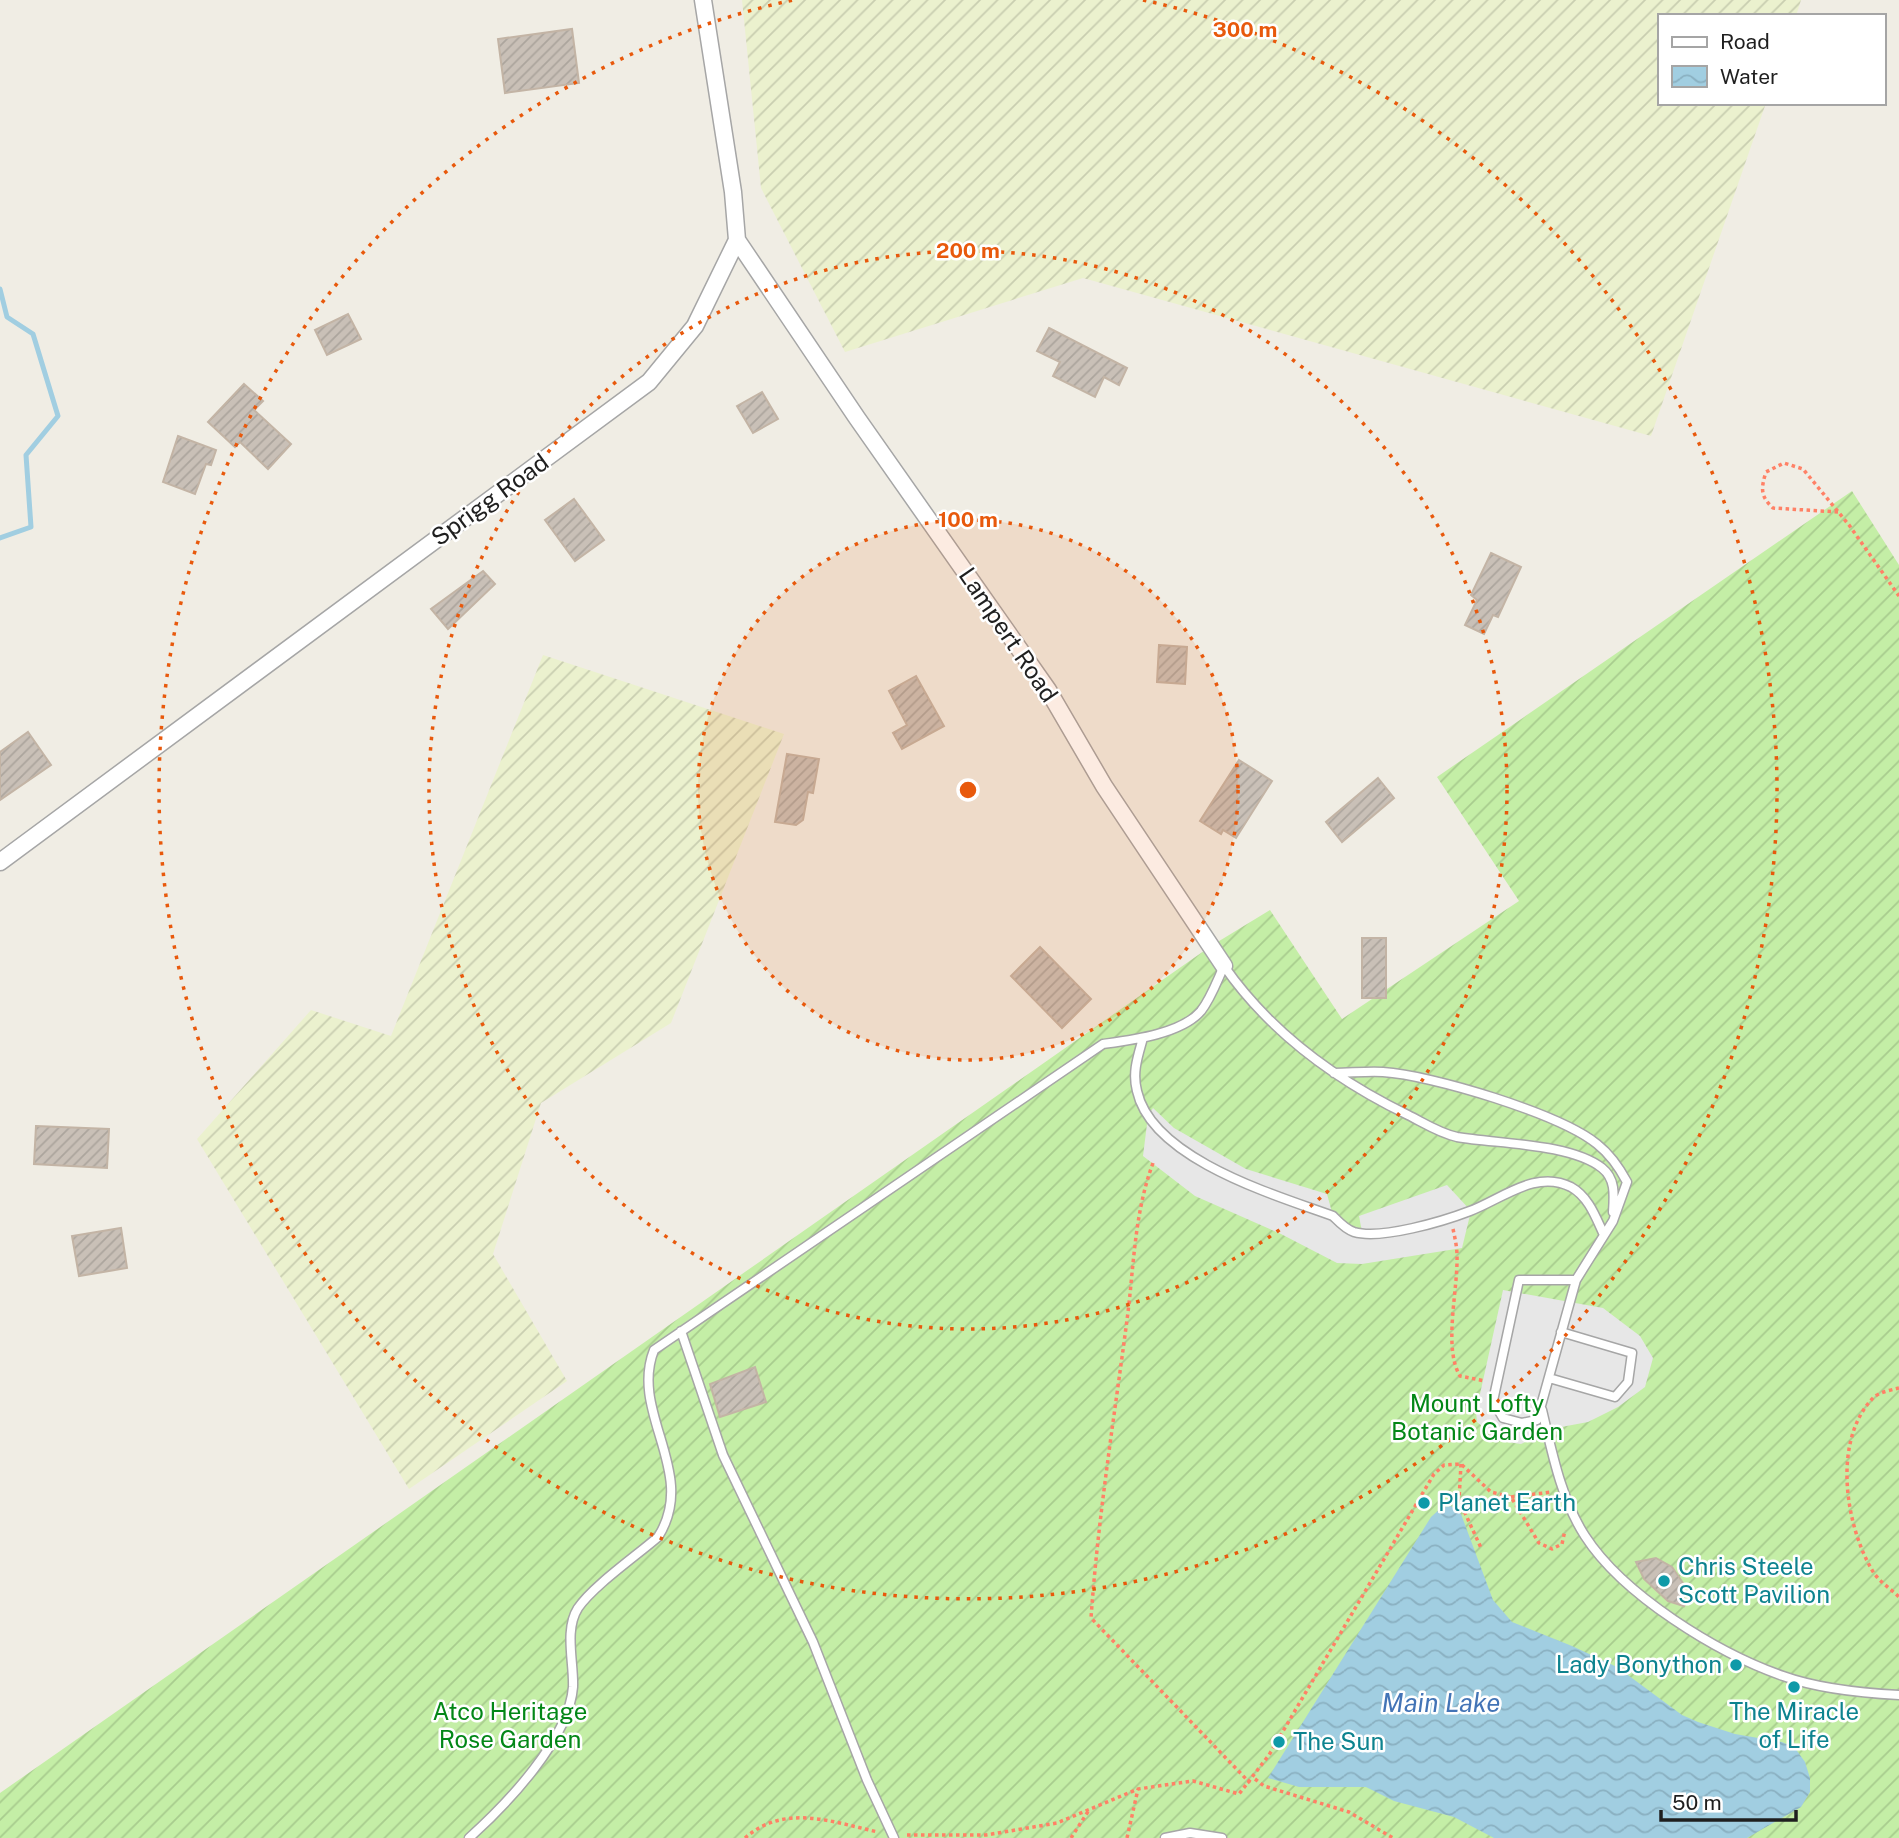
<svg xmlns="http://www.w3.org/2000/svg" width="1899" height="1838" font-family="'Public Sans',sans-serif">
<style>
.farmland{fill:url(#farmland-furrows)}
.garden{fill:url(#garden-furrows)}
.parking{fill:#e7e7e7}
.water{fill:url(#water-waves)}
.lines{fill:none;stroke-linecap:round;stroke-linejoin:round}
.stream{stroke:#a1cee1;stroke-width:5}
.building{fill:url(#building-hatch);stroke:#c3b4a5;stroke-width:2}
.service-casing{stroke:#a6a6a6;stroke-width:11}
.minor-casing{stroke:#a6a6a6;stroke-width:19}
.path{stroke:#ff8166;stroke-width:3.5;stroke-dasharray:3.5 3.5;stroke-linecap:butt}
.service{stroke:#fff;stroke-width:8}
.minor{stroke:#fff;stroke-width:16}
.ring{fill:none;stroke:#e8590c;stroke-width:3.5;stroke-dasharray:3.5 7}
.culture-dot{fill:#0f9aa8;stroke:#fff;stroke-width:2.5}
.labels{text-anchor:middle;stroke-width:5;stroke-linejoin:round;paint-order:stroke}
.street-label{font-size:24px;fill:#1f1f1f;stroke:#fff}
.park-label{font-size:24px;fill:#038717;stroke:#fff}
.culture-label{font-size:24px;fill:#0d838f;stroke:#fff;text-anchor:start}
.water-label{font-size:26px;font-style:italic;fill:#4374b6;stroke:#fff}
.centre{fill:#e8590c;stroke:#fff;stroke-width:3.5}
.ring-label{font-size:21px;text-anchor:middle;font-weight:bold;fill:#e8590c;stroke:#fff;stroke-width:5;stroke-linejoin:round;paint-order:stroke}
</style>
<defs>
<pattern id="farmland-furrows" width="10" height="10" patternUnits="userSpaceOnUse" patternTransform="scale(1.75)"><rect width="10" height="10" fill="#ebf1ce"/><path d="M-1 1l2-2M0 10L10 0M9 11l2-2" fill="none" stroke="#c9ceb0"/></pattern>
<pattern id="garden-furrows" width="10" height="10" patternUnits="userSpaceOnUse" patternTransform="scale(1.75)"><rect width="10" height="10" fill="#c4eea6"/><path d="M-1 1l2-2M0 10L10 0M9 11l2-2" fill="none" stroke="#a8cc8e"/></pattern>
<pattern id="water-waves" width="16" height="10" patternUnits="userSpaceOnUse" patternTransform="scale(1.75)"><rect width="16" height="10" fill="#a1cee1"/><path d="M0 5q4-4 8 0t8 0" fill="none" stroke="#8ab0c1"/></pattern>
<pattern id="building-hatch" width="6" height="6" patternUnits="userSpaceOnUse" patternTransform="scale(1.75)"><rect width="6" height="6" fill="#c9c0b7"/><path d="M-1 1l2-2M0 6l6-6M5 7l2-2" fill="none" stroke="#aca59d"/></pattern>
</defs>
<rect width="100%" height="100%" fill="#f0ede4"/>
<path class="farmland" d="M742 0H1801L1796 16H1659V103H1766L1651 436 1083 278 845 352 761 188Z
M543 655 784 734 671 1023 541 1103 493 1254 567 1381 409 1489 197 1139 311 1010 391 1036Z"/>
<path class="garden" d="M1852 491 1899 565V1838H0V1793L1211 946 1270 910 1342 1019 1519 901 1437 777Z"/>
<path class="parking" d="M1153 1108 1174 1128 1246 1169 1327 1194 1333 1216 1342 1226 1362 1232 1359 1216 1447 1185 1471 1211 1462 1248 1362 1264 1337 1263 1281 1234 1195 1196 1143 1156 1148 1116Z
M1503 1290 1603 1308 1640 1336 1653 1358 1645 1387 1618 1407 1588 1422 1556 1428 1521 1444 1500 1441 1477 1422 1476 1412Z"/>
<path class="water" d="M1451 1506 1461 1514 1493 1600 1512 1622 1572 1646 1617 1667 1682 1715 1698 1722 1735 1734 1782 1742 1795 1748 1805 1762 1810 1778V1792L1801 1807 1747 1838H1494L1454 1817 1394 1801 1366 1787H1299L1268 1778 1431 1517 1442 1507Z"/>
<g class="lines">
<path class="stream" d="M0 289 7 317 33 334 58 416 26 455 31 527 0 538"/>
</g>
<path class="building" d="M572 29 579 83 505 93 498 39Z
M348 314 361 339 327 355 315 330Z
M1049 328 1127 368 1119 385 1104 377 1095 397 1053 376 1060 362 1037 351Z
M244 384 263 401 254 410 291 444 268 469 240 442 235 447 208 422Z
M762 392 778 419 753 433 737 406Z
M178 436 216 450 211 465 206 464 195 494 163 482Z
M574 499 604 540 575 561 545 520Z
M1491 553 1521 567 1498 617 1493 615 1484 634 1465 625 1477 600 1471 595Z
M483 571 495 584 448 629 431 609Z
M1159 645 1187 647 1185 684 1157 682Z
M916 676 944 726 902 749 893 733 907 725 889 691Z
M28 732 51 765 0 800V752Z
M787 754 819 759 813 793 808 792 803 820 796 825 775 822Z
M1239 760 1272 781 1236 838 1223 830 1221 834 1200 821Z
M1378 778 1394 798 1342 842 1326 822Z
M1362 938H1386V998H1362Z
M1040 947 1091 999 1062 1028 1011 976Z
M36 1126 109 1129 107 1168 34 1164Z
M121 1228 127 1268 79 1276 72 1236Z
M755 1367 766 1402 720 1417 710 1384Z
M1656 1558 1672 1567 1683 1583 1684 1606 1668 1601 1644 1579 1636 1562Z"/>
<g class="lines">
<defs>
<path id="service" d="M1224 966C1270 1032 1336 1080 1408 1115 1424 1123 1439 1133 1457 1137 1497 1144 1570 1143 1602 1168 1616 1179 1614 1196 1613 1212
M1143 1038C1138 1056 1132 1072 1137 1091 1152 1159 1275 1195 1333 1216 1339 1222 1345 1229 1354 1232 1381 1240 1444 1221 1470 1211 1502 1199 1536 1169 1571 1187 1589 1197 1596 1218 1604 1235
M1334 1073C1350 1073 1367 1071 1383 1072 1432 1075 1560 1114 1597 1144 1611 1155 1619 1167 1627 1182L1613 1221 1576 1280 1537 1420 1522 1423 1503 1418 1493 1401 1519 1280H1576
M681 1331 723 1455 813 1642 867 1780 894 1838
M1549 1378 1615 1397 1628 1382 1632 1353 1561 1332
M1542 1410C1552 1452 1561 1499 1585 1536 1623 1595 1717 1653 1783 1676 1819 1689 1861 1693 1899 1695
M469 1838C507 1804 569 1739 573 1687 574 1662 564 1630 578 1608 593 1586 636 1556 658 1537 699 1473 629 1413 654 1350L1103 1044C1132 1040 1181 1034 1201 1011 1211 998 1217 981 1224 966
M1165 1838 1190 1833 1222 1838"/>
<path id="minor" d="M737 240 857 418 1048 690 1104 786 1224 966
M0 862 649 382 695 326 737 240 733 192 703 0"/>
</defs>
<use href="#service" class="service-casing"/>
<use href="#minor" class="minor-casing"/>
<path class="path" d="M1838 512 1773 508C1760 496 1761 488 1766 472L1784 463 1803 469 1849 525 1899 596
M1153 1163C1134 1214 1134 1267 1127 1320 1114 1419 1098 1518 1091 1618L1250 1783
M1453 1229C1455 1238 1457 1247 1457 1256 1458 1290 1443 1348 1460 1376L1485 1381
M1899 1388C1891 1390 1880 1392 1874 1397 1832 1439 1845 1524 1872 1570 1878 1581 1891 1589 1899 1597
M1461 1464 1459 1500 1482 1550
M1511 1497 1552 1492
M1255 1779 1264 1786 1349 1812 1393 1838
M907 1835H986L1057 1823 1138 1789 1193 1781 1239 1794 1269 1755 1434 1474 1444 1465 1461 1464 1491 1492 1511 1497 1539 1543 1552 1549 1562 1544 1565 1530
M745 1838C785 1803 832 1822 878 1832
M1071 1838 1089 1810
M1127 1838 1138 1789"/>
<use href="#service" class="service"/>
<use href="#minor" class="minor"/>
</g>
<circle cx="968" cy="790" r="270" fill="#e8590c" fill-opacity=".12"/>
<g class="ring">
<circle cx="968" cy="790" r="270"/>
<circle cx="968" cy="790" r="539"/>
<path d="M1143 0A809 809 0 1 1 793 0"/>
</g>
<g class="culture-dot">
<circle cx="1424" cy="1503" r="7"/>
<circle cx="1664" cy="1581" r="7"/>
<circle cx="1736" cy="1665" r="7"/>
<circle cx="1794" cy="1687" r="7"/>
<circle cx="1279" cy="1742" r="7"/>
</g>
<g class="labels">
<g class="street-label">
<text transform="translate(490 500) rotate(-36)" y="8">Sprigg Road</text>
<text transform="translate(1008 635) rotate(56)" y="8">Lampert Road</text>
</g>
<g class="park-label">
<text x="1477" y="1412">Mount Lofty<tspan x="1477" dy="28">Botanic Garden</tspan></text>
<text x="510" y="1720">Atco Heritage<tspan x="510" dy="28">Rose Garden</tspan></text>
</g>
<g class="culture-label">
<text x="1438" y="1511">Planet Earth</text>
<text x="1678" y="1575">Chris Steele<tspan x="1678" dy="28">Scott Pavilion</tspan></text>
<text x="1722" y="1673" text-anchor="end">Lady Bonython</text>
<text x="1794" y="1720" text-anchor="middle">The Miracle<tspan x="1794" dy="28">of Life</tspan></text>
<text x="1293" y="1750">The Sun</text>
</g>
<g class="water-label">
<text x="1441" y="1712">Main Lake</text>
</g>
</g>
<circle cx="968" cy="790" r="10" class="centre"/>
<g class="ring-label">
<text x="1245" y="37">300 m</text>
<text x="968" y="258">200 m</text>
<text x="968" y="527">100 m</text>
</g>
<rect x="1658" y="14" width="228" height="91" fill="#ffffff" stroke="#a5a5a5" stroke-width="2"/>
<rect x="1672" y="37" width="35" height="10" fill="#ffffff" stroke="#a5a5a5" stroke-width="2"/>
<text x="1720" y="49" font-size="21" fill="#1f1f1f">Road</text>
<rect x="1672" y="66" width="35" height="21" fill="url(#water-waves)" stroke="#a5a5a5" stroke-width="2"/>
<text x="1720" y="84" font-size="21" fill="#1f1f1f">Water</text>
<path d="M1661 1810v10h135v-10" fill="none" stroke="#1f1f1f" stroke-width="3.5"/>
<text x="1672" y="1810" font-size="21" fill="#1f1f1f" stroke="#ffffff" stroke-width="5" paint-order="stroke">50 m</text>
</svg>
